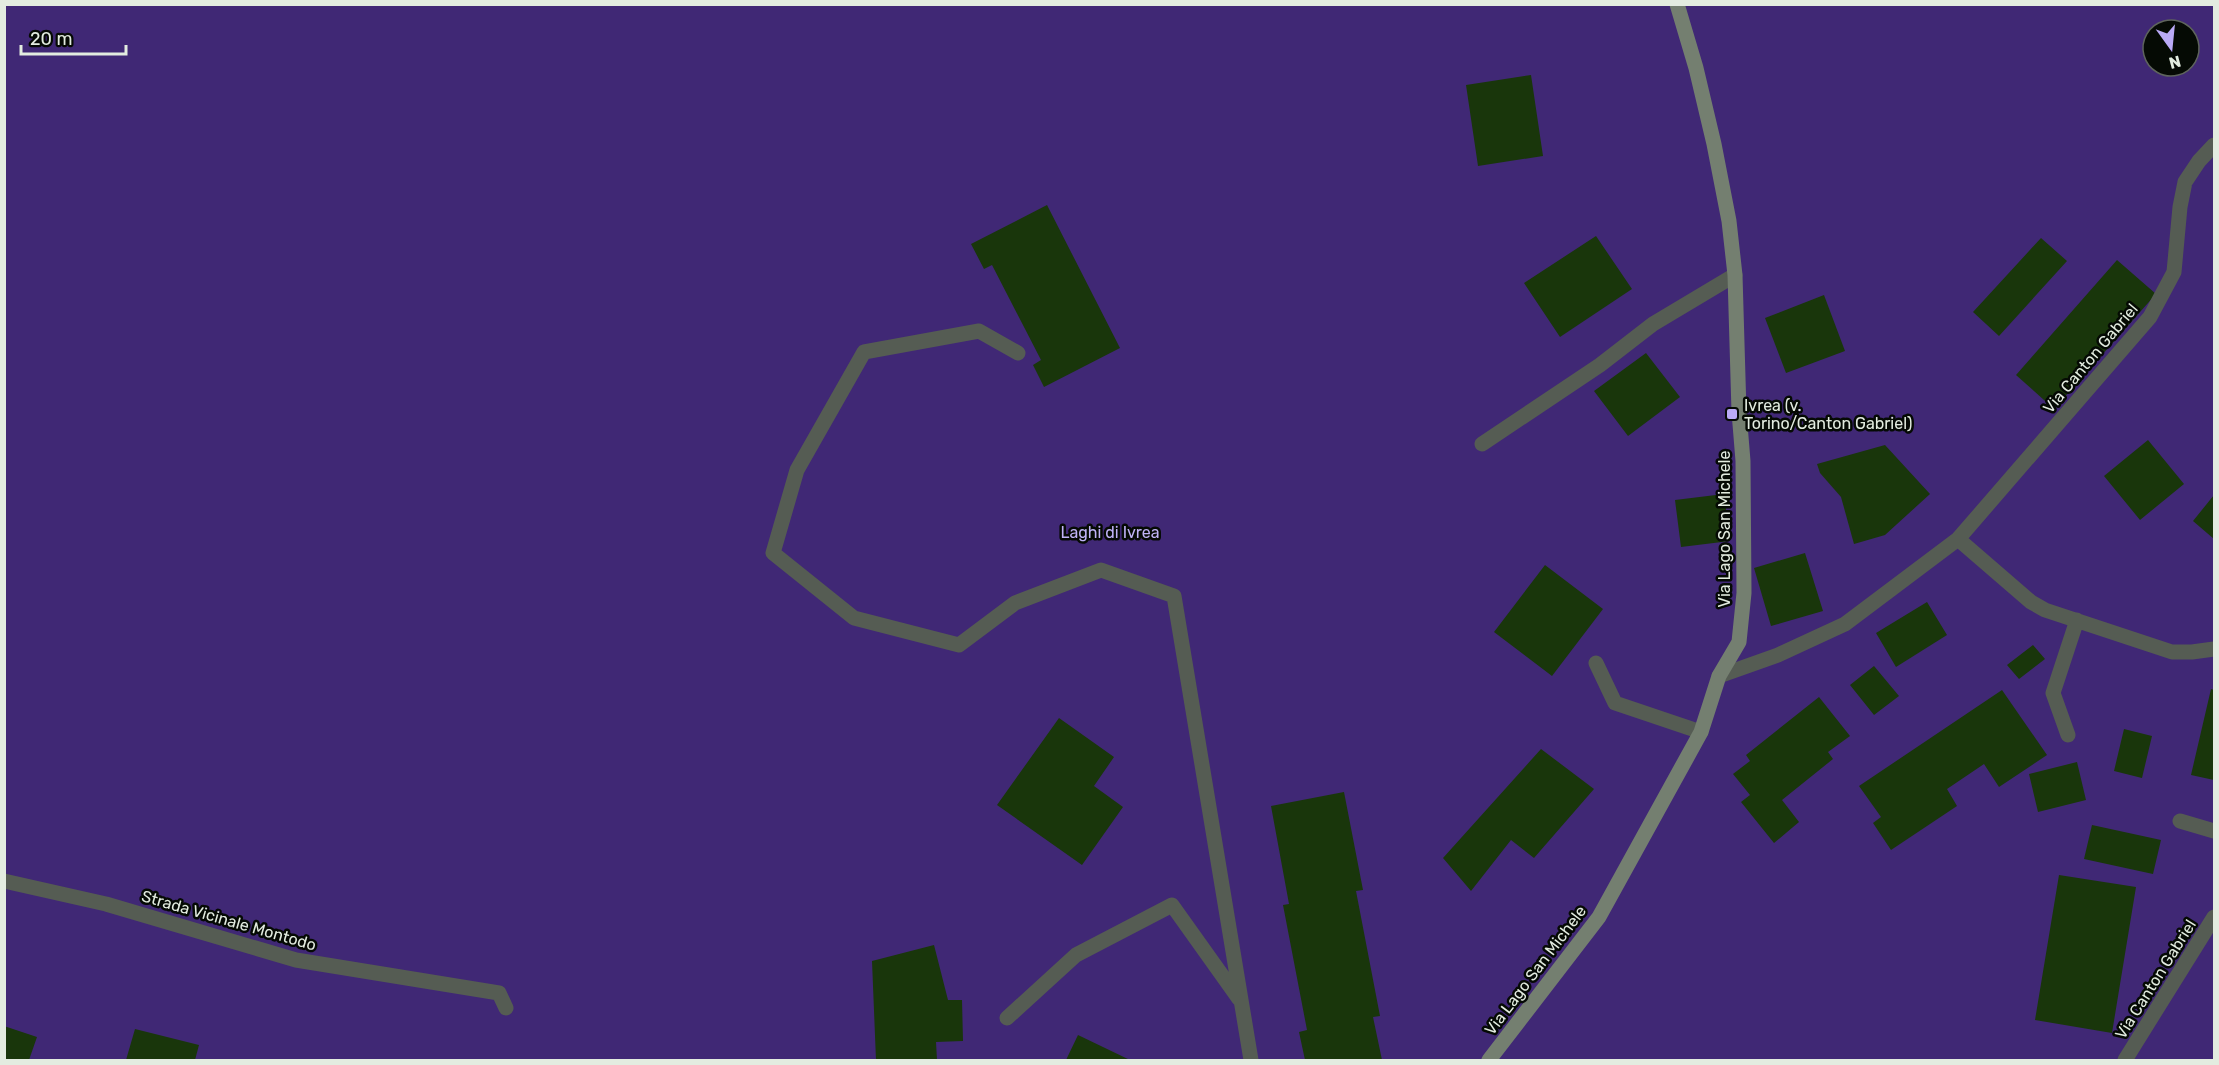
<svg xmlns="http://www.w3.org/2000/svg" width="2219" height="1065" font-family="Rubik,sans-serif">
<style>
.green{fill:#402875;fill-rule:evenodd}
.building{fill:#19360b}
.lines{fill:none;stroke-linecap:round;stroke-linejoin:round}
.minor{stroke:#555c53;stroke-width:15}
.secondary{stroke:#747f70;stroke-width:15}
.poi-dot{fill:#baaaf6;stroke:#050a04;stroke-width:2}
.labels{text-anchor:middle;stroke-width:5;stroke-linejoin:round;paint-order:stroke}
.street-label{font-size:16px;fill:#e3ece0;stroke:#050a04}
.poi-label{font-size:16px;fill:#e3ece0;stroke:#050a04;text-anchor:start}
.park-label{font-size:16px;fill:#c0b3f6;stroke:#050a04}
</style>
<rect width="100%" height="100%" fill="#162210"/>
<path class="green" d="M5 5H2214V1060H5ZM2153 30H2189V66H2153Z"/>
<path class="building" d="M1531 75 1543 156 1478 166 1466 85Z
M1047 205 1120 348 1044 387 1033 365 1041 360 992 265 984 269 971 244Z
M1596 236 1632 289 1560 337 1524 283Z
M2041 238 2067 261 1999 336 1973 312Z
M2117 260 2156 294 2054 409 2016 375Z
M1824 295 1845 351 1786 373 1765 318Z
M1646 353 1680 397 1628 436 1594 391Z
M2148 440 2184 484 2140 520 2104 476Z
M1885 445 1930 494 1885 535 1854 544 1841 497 1820 473 1817 464Z
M1724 494 1730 541 1681 547 1675 500Z
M2214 495V539L2193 521Z
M1805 553 1823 611 1771 626 1754 568Z
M1545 565 1603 609 1552 676 1494 632Z
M1927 602 1947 635 1896 667 1876 633Z
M2033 645 2045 659 2019 679 2007 665Z
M1874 666 1899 696 1874 715 1850 685Z
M2211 689 2214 690V780L2191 775Z
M2002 690 2047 755 1999 787 1984 764 1947 789 1957 806 1891 850 1873 823 1881 817 1859 786Z
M1819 697 1850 736 1828 752 1833 759 1782 800 1799 822 1774 843 1741 802 1750 795 1733 774 1750 761 1746 755Z
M1059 718 1114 757 1094 786 1123 807 1082 865 997 805Z
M2124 729 2152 736 2142 778 2114 771Z
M1541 749 1594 789 1534 858 1511 840 1471 891 1443 858Z
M2077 762 2086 800 2038 812 2029 774Z
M1344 792 1363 890 1356 891 1380 1016 1373 1017 1382 1060H1305L1299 1032 1307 1030 1283 905 1289 904 1271 806Z
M2092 825 2161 840 2153 874 2084 859Z
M2059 875 2136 887 2112 1033 2035 1020Z
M934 945 948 1000H962L963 1041 936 1042 937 1060H876L872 961Z
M4 1026 37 1037 29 1060H4Z
M135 1029 199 1045 195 1060H126Z
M1078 1035 1130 1060H1066Z"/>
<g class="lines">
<path class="minor" d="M1018 353 979 331 864 352 797 470 773 553 854 618 959 645 1015 603 1101 570 1174 596 1251 1060
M1482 444 1600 365 1653 324 1735 275
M1958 539 2031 602 2045 610 2172 652H2192L2214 649
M1596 663 1615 703 1701 732
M1719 676 1778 655 1845 624 1958 539 2150 317 2174 272 2180 207 2185 182 2199 161 2214 145
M2068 735 2053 693 2077 620
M2180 821 2214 831
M4 881 106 904 296 960 499 993 506 1008
M1007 1018 1076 955 1172 905 1239 999
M2125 1060 2214 917"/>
<path class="secondary" d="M1489 1060 1599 917 1701 732 1719 676 1739 642 1744 593 1743 461 1739 412 1735 275 1729 221 1714 144 1696 68 1677 4"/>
</g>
<rect class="poi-dot" x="1726" y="408" width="12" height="12" rx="3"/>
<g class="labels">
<g class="street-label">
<text transform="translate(2090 358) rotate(-50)" y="6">Via Canton Gabriel</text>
<text transform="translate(1724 529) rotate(-90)" y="6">Via Lago San Michele</text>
<text transform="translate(229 920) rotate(16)" y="6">Strada Vicinale Montodo</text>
<text transform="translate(1535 970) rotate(-53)" y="6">Via Lago San Michele</text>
<text transform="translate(2155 979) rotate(-58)" y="6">Via Canton Gabriel</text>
</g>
<g class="poi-label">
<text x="1744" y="411">Ivrea (v.<tspan x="1744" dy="18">Torino/Canton Gabriel)</tspan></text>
</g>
<g class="park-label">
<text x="1110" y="538">Laghi di Ivrea</text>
</g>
</g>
<rect width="2219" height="1065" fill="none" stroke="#e3ece0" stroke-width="12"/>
<g transform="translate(2171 48) rotate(165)"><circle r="28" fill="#050a04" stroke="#5e645c" stroke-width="1.5"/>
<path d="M0-4.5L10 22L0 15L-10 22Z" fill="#baaaf6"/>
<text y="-9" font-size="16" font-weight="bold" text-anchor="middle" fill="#e3ece0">N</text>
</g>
<path d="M21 45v9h105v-9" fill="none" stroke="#e3ece0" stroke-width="3"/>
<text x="30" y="45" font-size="18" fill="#e3ece0" stroke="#050a04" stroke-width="4.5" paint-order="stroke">20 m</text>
</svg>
